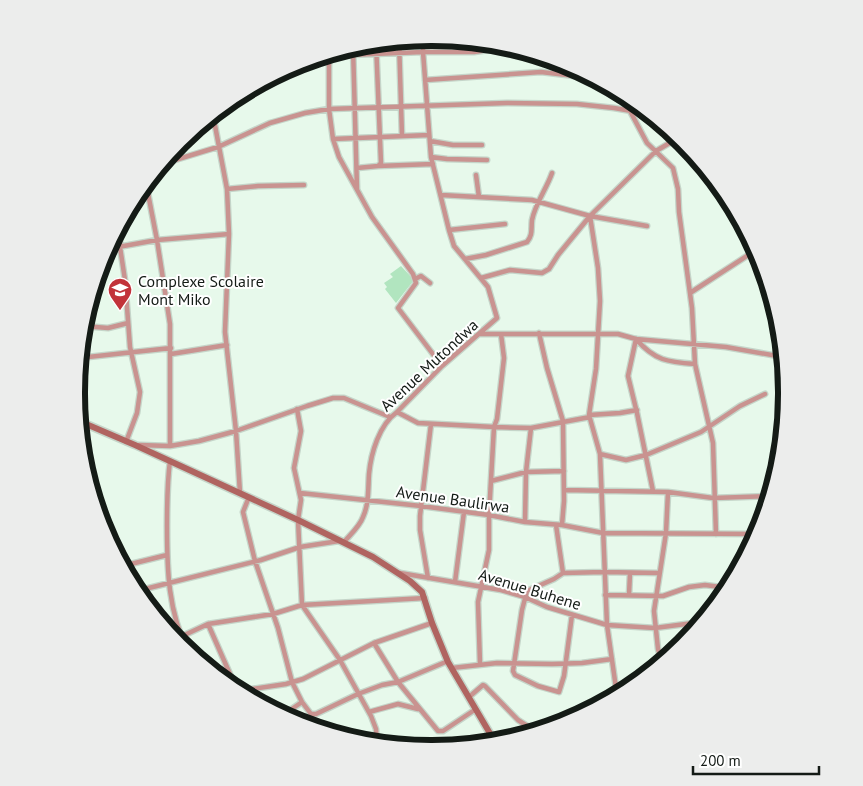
<svg xmlns="http://www.w3.org/2000/svg" width="863" height="786" font-family="'PT Sans',sans-serif">
<style>
.green{fill:#b1e5bf}
.lines{fill:none;stroke-linecap:round;stroke-linejoin:round}
.minor-casing{stroke:#c5d5c9;stroke-width:7}
.secondary-casing{stroke:#c5d5c9;stroke-width:9}
.minor{stroke:#c99390;stroke-width:4.5}
.secondary{stroke:#b06460;stroke-width:6}
.labels{text-anchor:middle;stroke-width:4;stroke-linejoin:round;paint-order:stroke}
.poi-label{font-size:16px;fill:#141b16;stroke:#fff;text-anchor:start}
.street-label{font-size:16px;fill:#141b16;stroke:#fff}
.rim{fill:none;stroke:#141b16;stroke-width:6}
</style>
<rect width="100%" height="100%" fill="#e7f9eb"/>
<path class="green" d="M401 266 414 280 396 303 385 289 387 287 384 283 393 277 390 274Z"/>
<g class="lines">
<defs>
<path id="minor" d="M399 41 402 136
M353 47 357 189
M329 55V109L333 139 339 157 372 217 413 274 416 283 398 308 442 366
M324 56 423 52H474L509 47
M425 80 541 72 575 76
M630 111 647 143 673 168 678 189 679 212 692 308 695 364 713 443 716 534
M213 115 227 189 229 234 225 332 236 431 240 493
M333 139 429 135
M430 141 453 145H482
M173 150 174 160
M431 157 447 159 487 160
M162 164 218 147 270 123 305 113 329 109 507 103 577 104 614 108 649 114
M378 166 433 164
M357 168 378 166 381 163 376 43
M476 175 479 197
M146 183 157 240 170 324V446
M227 189 258 186 304 185
M441 195 532 200 590 216 647 226
M590 216 598 268 600 301 596 369 589 415 600 454 607 625 617 695
M120 225V247L125 280 130 347 140 392 137 413 126 442
M449 230 505 224
M107 249 157 240 229 234
M465 259 486 255 527 242C533 235 531 229 532 220 535 204 547 188 552 173
M481 278 510 270 542 273 549 269 558 255 590 216 656 151 673 141 683 142
M415 279 421 276 430 283
M690 293 756 250
M83 326 108 328 128 323
M539 333 547 368 563 421 564 501 562 525
M480 334H618L636 339 726 347 783 357
M636 339 628 376 637 413 653 491
M636 339C655 361 668 362 695 364
M171 354 227 345
M79 358 171 348
M297 409 301 431 294 468 301 500 298 520 302 605 340 660 371 716 376 729 377 743
M397 412 418 423 494 427 531 428 590 417
M589 415 620 413 637 410
M139 445 170 446 199 441 236 431 307 406 333 398H344L390 417
M600 454 626 460 646 455 701 432 740 406 765 394
M170 461C167 483 167 504 167 527 167 569 168 612 188 651
M491 481 526 472 564 471
M564 490 668 492 713 498 770 496
M300 493 421 506 489 515 525 522 562 525 603 533 757 534
M249 497 243 512 255 561 278 628 292 682 302 702 311 714 316 728
M525 522 526 472 531 428
M556 525 563 573
M344 542C350 535 360 526 363 517 369 504 368 489 369 474 371 453 379 425 397 412L442 366 497 318 488 287 454 246 449 230 431 157 423 52V38
M123 566 167 555
M400 573 501 590 525 597 547 607 607 625 655 628 701 622
M428 578 420 530V516L431 424
M455 582 464 512
M137 591 261 560 300 547 339 541
M605 595 663 596 689 587 705 585 728 588
M629 595 630 573
M572 615 564 676 559 692 538 686 515 675 513 671 522 610 527 591 554 579 563 573 604 572 658 573
M208 624 237 690
M176 639 208 624 273 614 302 605 425 598
M374 643 398 682 438 731H443L476 709
M662 662 658 649 654 611 666 533 668 492
M480 664 478 602 489 550V515L494 427 497 419 504 358 501 334
M452 668 497 663 552 664 582 663 612 659
M242 693 252 689 286 684 303 679 374 643 432 623
M469 697 483 685 485 686 518 720 535 731
M369 712 398 704 418 709
M585 712 599 705
M311 714H316L358 694 382 685 398 682 448 661
M283 715 302 702
M425 748 431 742"/>
<path id="secondary" d="M79 421 135 445 298 520 373 557 410 581 422 592 432 623 448 662 495 742"/>
</defs>
<use href="#minor" class="minor-casing"/>
<use href="#secondary" class="secondary-casing"/>
<use href="#minor" class="minor"/>
<use href="#secondary" class="secondary"/>
</g>
<defs>
<symbol id="school-pin" viewBox="-11 -11 22 30"><path d="M0 17L-7.5 6A9.5 9.5 0 1 1 7.5 6Z" fill="#c2333a" stroke="#fff"/><path d="M0-5L7-2L0 1L-7-2ZM-4 1L0 2.5L4 1V4Q0 6-4 4Z" fill="#fff"/></symbol>
</defs>
<g fill-rule="evenodd">
<use href="#school-pin" x="106" y="276" width="28" height="38"/>
</g>
<g class="labels">
<g class="poi-label">
<text x="138" y="287">Complexe Scolaire<tspan x="138" dy="18">Mont Miko</tspan></text>
</g>
<g class="street-label">
<text transform="translate(429 365) rotate(-43)" y="6">Avenue Mutondwa</text>
<text transform="translate(453 499) rotate(8)" y="6">Avenue Baulirwa</text>
<text transform="translate(530 589) rotate(17)" y="6">Avenue Buhene</text>
</g>
</g>
<path d="M0 0H863V786H0ZM431 46H432A346 346 0 0 1 778 392V394A346 346 0 0 1 432 740H431A346 346 0 0 1 85 394V392A346 346 0 0 1 431 46Z" fill="#ecedec" fill-rule="evenodd"/>
<path class="rim" d="M431 46H432A346 346 0 0 1 778 392V394A346 346 0 0 1 432 740H431A346 346 0 0 1 85 394V392A346 346 0 0 1 431 46Z"/>
<path d="M693 766v8h126v-8" fill="none" stroke="#141b16" stroke-width="2.5"/>
<text x="700" y="766" font-size="15" fill="#141b16" stroke="#ffffff" stroke-width="4" paint-order="stroke">200 m</text>
</svg>
